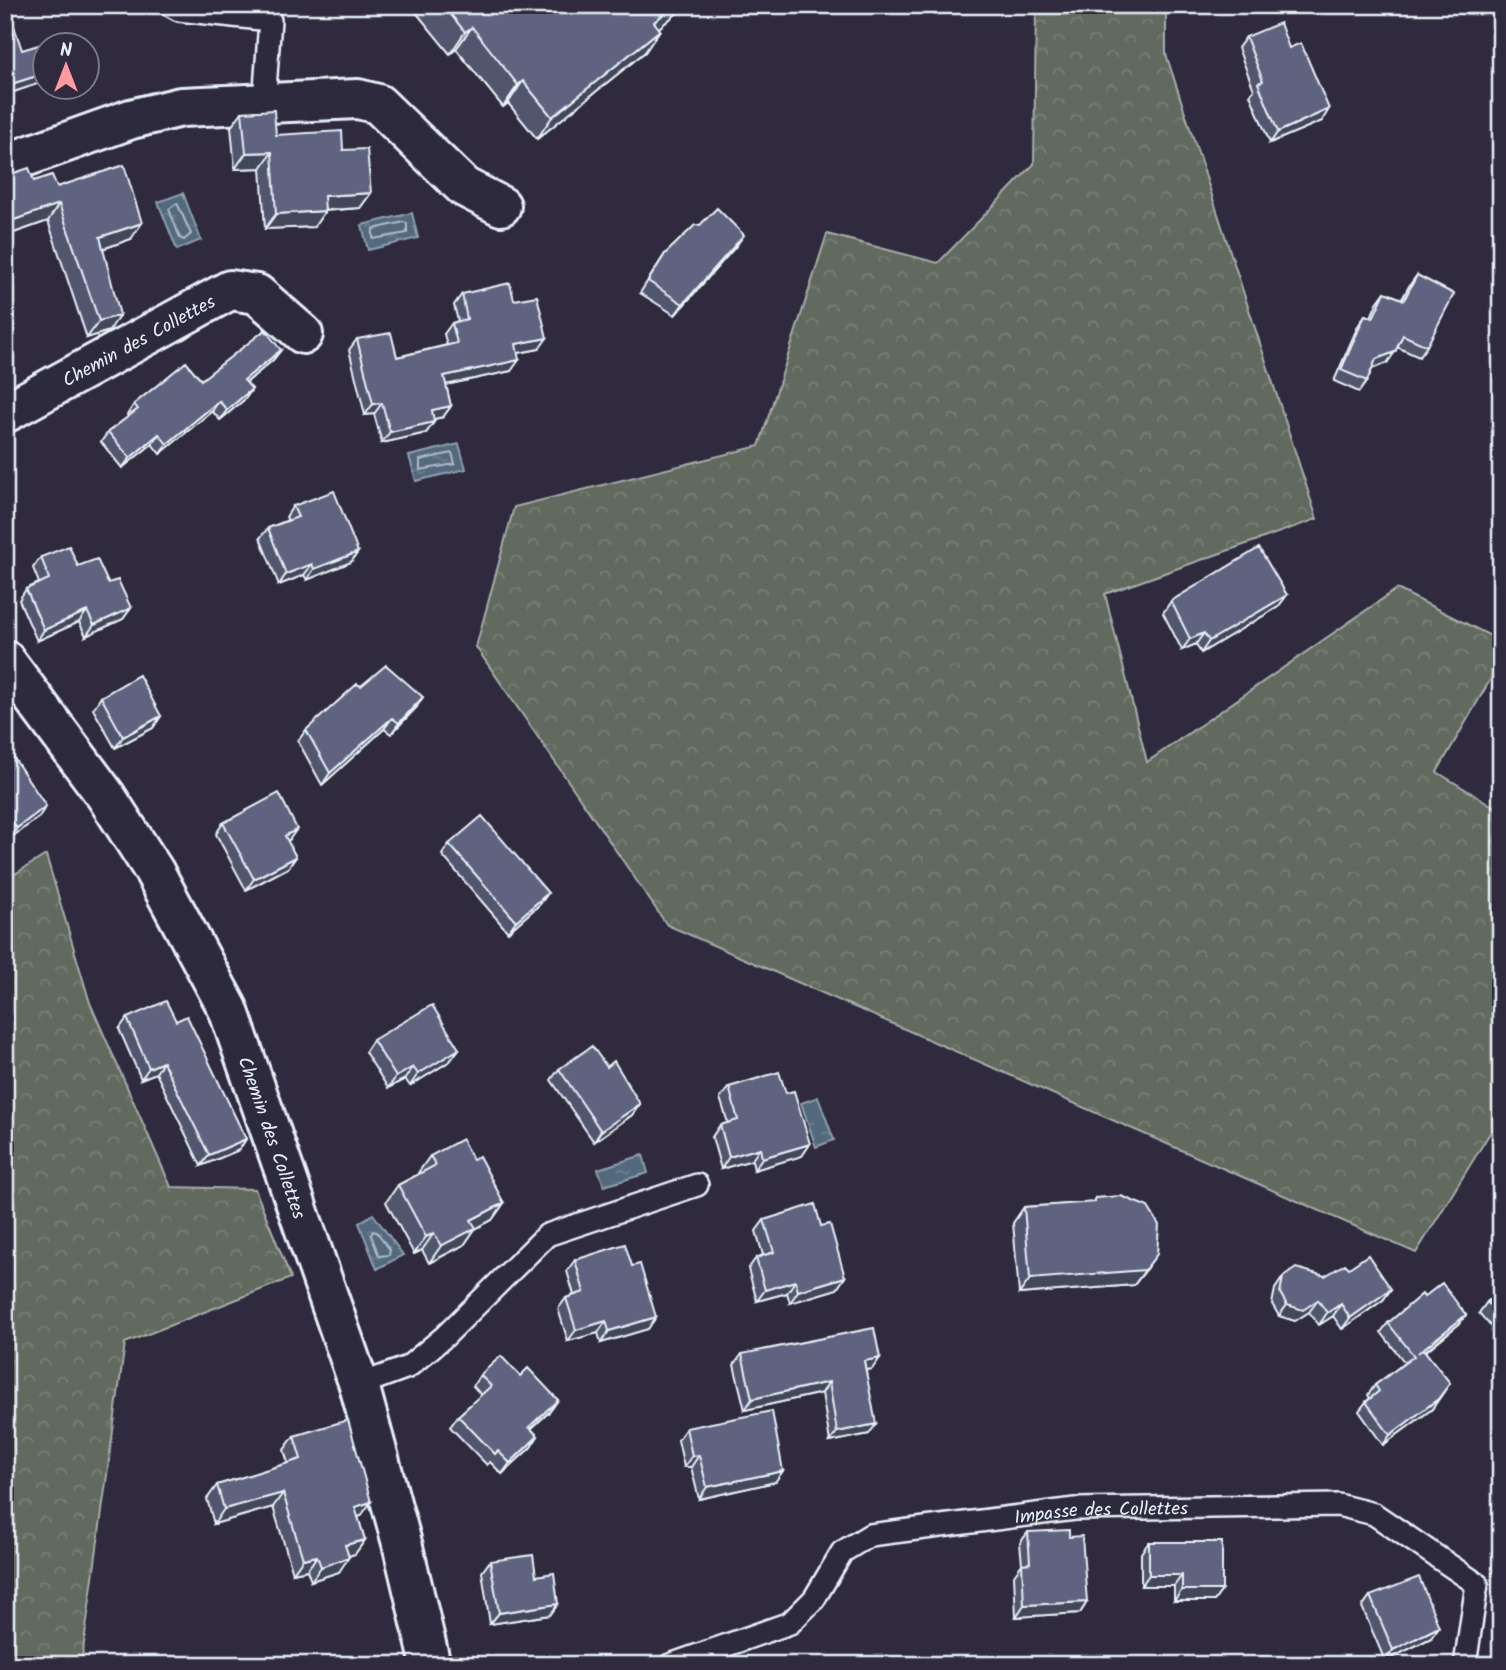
<svg xmlns="http://www.w3.org/2000/svg" width="1506" height="1670" font-family="Kalam,sans-serif">
<style>
.forest{fill:url(#forest-crowns);stroke:#a5aeab;stroke-width:2}
.water{fill:url(#water-ripples);stroke:#8f9faf;stroke-width:2}
.lines{fill:none;stroke-linecap:round;stroke-linejoin:round}
.shore{stroke:#adbbc7;stroke-width:2}
.service-casing{stroke:#e8f1f8;stroke-width:26}
.minor-casing{stroke:#e8f1f8;stroke-width:44}
.service{stroke:#2f2a3d;stroke-width:21}
.minor{stroke:#2f2a3d;stroke-width:38}
.wall{fill:#51566e;stroke:#e8f1f8;stroke-width:2}
.shaded-wall{fill:#42465a;stroke:#e8f1f8;stroke-width:2}
.building{fill:#5e6480;stroke:#e8f1f8;stroke-width:2}
.labels{text-anchor:middle;stroke-width:5;stroke-linejoin:round;paint-order:stroke}
.street-label{font-size:19px;fill:#e8f1f8;stroke:#2f2a3d}
</style>
<defs>
<pattern id="forest-crowns" width="20" height="18" patternUnits="userSpaceOnUse" patternTransform="scale(1.75)"><rect width="20" height="18" fill="#626a5e"/><path d="M2 6a3 3 0 1 1 6 0M12 15a3 3 0 1 1 6 0" fill="none" stroke="#788076"/></pattern>
<pattern id="water-ripples" width="26" height="14" patternUnits="userSpaceOnUse" patternTransform="scale(1.75)"><rect width="26" height="14" fill="#54697e"/><path d="M2 4q2-2 4 0t4 0M15 11q2-2 4 0t4 0" fill="none" stroke="#6d7f91"/></pattern>
</defs>
<rect width="100%" height="100%" fill="#2f2a3d"/>
<filter id="ink" filterUnits="userSpaceOnUse"><feTurbulence type="fractalNoise" baseFrequency=".0143" numOctaves="2"/><feDisplacementMap in="SourceGraphic" scale="14" xChannelSelector="R" yChannelSelector="G"/><feConvolveMatrix kernelMatrix="1 2 1 2 8 2 1 2 1" color-interpolation-filters="sRGB"/></filter>
<g filter="url(#ink)">
<path class="forest" d="M1036 5H1166V54L1317 519 1105 594 1147 762 1397 589 1501 641V661L1437 772 1501 811V1115L1416 1253 667 925 476 647 514 507 759 446 827 234 938 263 1034 164Z
M46 855 90 1003 171 1187 255 1189 291 1278 125 1343 81 1665H5V880Z"/>
<path class="water" d="M183 193 201 240 177 250 158 202Z
M412 213 418 238 368 250 362 225Z
M459 444 466 469 416 481 409 456Z
M818 1097 834 1140 816 1147 801 1103Z
M643 1155 648 1173 604 1186 598 1169Z
M373 1214 403 1255 377 1269 359 1223Z"/>
<g class="lines">
<path class="shore" d="M177 203 191 234 184 240 180 238 169 209Z
M404 222 407 224V233L373 239V229Z
M452 453 455 464 420 470V460Z
M373 1231 377 1232 390 1250 389 1255 379 1256 371 1235Z"/>
<defs>
<g id="service">
<path d="M170 5 179 10 270 20 264 103"/>
<path d="M359 1385 408 1367 445 1336 547 1235 697 1185"/>
<path id="s1" d="M670 1665 790 1623 814 1599 842 1552 870 1535 1075 1509 1338 1505 1374 1514 1477 1584 1465 1665"/>
</g>
<g id="minor">
<path d="M5 164 131 119 181 107 358 99 378 104 464 187 501 206"/>
<path id="s2" d="M5 413 230 290 257 294 303 334"/>
<path id="s3" d="M5 660 106 796 154 871 228 1009 359 1385 403 1547 431 1665"/>
</g>
</defs>
<use href="#service" class="service-casing"/>
<use href="#minor" class="minor-casing"/>
<use href="#service" class="service"/>
<use href="#minor" class="minor"/>
</g>
<path class="wall" d="M410 5H687L659 28 660 30 645 52 537 139 508 103 503 107 456 49 450 54Z
M1246 37 1289 48 1322 121 1270 143 1250 95 1254 90 1238 48Z
M242 112 276 135 343 150 371 193 360 208 325 211 314 227 265 229 261 168 235 169 231 127Z
M5 176 57 187 131 239 103 249 109 331 87 338 48 221 5 236Z
M736 246 675 315 640 293 665 254Z
M1417 275 1427 346 1419 357 1397 347 1387 363 1372 369 1367 381 1359 392 1334 381 1358 326 1365 315 1371 317 1377 303 1385 292 1402 299 1409 286Z
M462 294 514 300 539 349 518 353 511 371 446 385 451 406 443 417 434 419V422L426 433 382 443 374 414 365 415 349 350 357 339 397 357 447 345 444 334 452 323 458 321 454 305Z
M281 350 273 360 246 383 252 389 245 399 220 420 212 411 160 454 152 444 122 468 101 442 108 432 129 417 127 415 134 404Z
M293 506 358 552 351 562 307 580 304 575 279 585 260 538 268 528 288 520 286 517Z
M41 557 78 566 108 583 131 608 123 619 86 636 79 622 37 641 19 600 26 589 39 583 33 568Z
M1287 595 1278 607 1201 653 1196 644 1182 650 1163 613 1171 601Z
M101 697 161 716 153 728 115 748 93 709Z
M416 708 391 734 384 729 322 785 298 741 306 730Z
M5 745 39 817 9 839 5 834Z
M223 823 289 840 287 841 296 857 288 868 246 890 216 834Z
M449 844 548 893 540 904 508 932 442 855Z
M127 1018 176 1021 246 1139 239 1150 201 1166 156 1073 141 1079 119 1029Z
M373 1040 459 1049 450 1061 410 1086 405 1079 388 1088 365 1052Z
M607 1067 640 1104 632 1115 594 1142 551 1080 559 1069Z
M729 1087 786 1093 810 1144 802 1156 754 1170 752 1160 721 1169 712 1137 720 1125 728 1123 720 1098Z
M430 1156 473 1160 504 1203 492 1220 475 1229 464 1245 429 1263 422 1250 414 1254 386 1202 398 1185 419 1174 418 1173Z
M1095 1198 1146 1270 1134 1285 1019 1294 1013 1223 1024 1207 1092 1203Z
M764 1220 821 1226 845 1277 837 1289 790 1303 787 1293 757 1301 748 1269 756 1258 763 1255 756 1231Z
M575 1260 632 1266 656 1317 648 1329 601 1343 598 1333 568 1341 558 1309 566 1298 574 1295 567 1271Z
M1349 1268 1391 1289 1383 1300 1342 1329 1333 1316 1319 1325 1309 1312 1295 1321 1279 1316 1272 1304 1275 1289 1283 1277 1325 1276Z
M1501 1290V1338L1479 1313 1487 1302Z
M1424 1297 1466 1315 1459 1324 1425 1352 1450 1383 1432 1409 1383 1445 1359 1411 1366 1402 1370 1398 1368 1395 1375 1385 1405 1363 1381 1332 1388 1323Z
M742 1354 872 1369 865 1370 869 1434 830 1442 822 1393 745 1410 734 1365Z
M480 1375 520 1376 558 1400 550 1411 531 1429 538 1436 531 1447 502 1474 490 1462 487 1465 450 1427 458 1416 481 1395 473 1386Z
M686 1428 775 1482 699 1499 691 1467H684L678 1440Z
M294 1436 361 1516 358 1517 365 1540 355 1554 348 1556 339 1572 311 1581 307 1570 293 1573 273 1507 214 1524 207 1499 217 1485 288 1463 284 1450Z
M1028 1532 1069 1537 1087 1602 1080 1613 1016 1617 1014 1575 1022 1564 1020 1543Z
M1149 1542 1222 1590 1214 1601H1174V1586H1141V1553Z
M490 1561 536 1576 558 1604 550 1615 490 1624 482 1572Z
M1370 1596 1431 1638 1385 1661 1362 1607Z"/>
<path class="shaded-wall" d="M675 5H687L639 44 654 22Z
M472 27 456 49 450 54 465 32Z
M660 30 645 52 537 139 552 117Z
M46 73V81L5 95V86Z
M523 81 508 103 503 107 518 85Z
M1329 109 1322 121 1270 143 1278 132Z
M272 152 261 168 235 169 246 153Z
M371 193 360 208 313 211 324 196Z
M59 204 48 221 5 236V232L14 220Z
M325 211 314 227 265 229 276 214Z
M142 223 131 239 88 254 100 237Z
M744 235 736 246 675 315 683 304Z
M120 315 109 331 87 338 99 321Z
M547 338 539 349 508 355 516 344Z
M281 350 273 360 237 390 244 380Z
M1395 352 1387 363 1368 370 1376 359Z
M519 360 511 371 436 387 444 376Z
M252 389 245 399 220 420 227 410Z
M219 401 212 411 160 454 167 444Z
M382 403 374 414 365 415 373 404Z
M451 406 443 417 425 421 432 410Z
M434 422 426 433 382 443 390 432Z
M159 434 152 444 122 468 130 458Z
M358 552 351 562 307 580 314 569Z
M312 564 304 575 279 585 286 574Z
M1287 595 1278 607 1201 653 1209 641Z
M131 608 123 619 86 636 94 625Z
M87 611 79 622 37 641 44 630Z
M1204 633 1196 644 1182 650 1190 639Z
M423 697 416 708 391 734 399 723Z
M161 716 153 728 115 748 123 737Z
M392 718 384 729 322 785 330 773Z
M46 806 39 817 9 839 17 828Z
M297 829 289 840 277 846 285 836Z
M296 857 288 868 246 890 254 879Z
M548 893 540 904 508 932 516 921Z
M459 1049 450 1061 410 1086 418 1074Z
M163 1062 156 1073 141 1079 149 1068Z
M413 1067 405 1079 388 1088 396 1077Z
M640 1104 632 1115 594 1142 601 1131Z
M246 1139 239 1150 201 1166 209 1155Z
M810 1144 802 1156 754 1170 762 1158Z
M760 1148 752 1160 721 1169 729 1157Z
M504 1203 492 1220 475 1229 464 1245 429 1263 441 1246 471 1220Z
M434 1233 422 1250 414 1254 426 1237Z
M1157 1254 1134 1285 1019 1294 1030 1279Z
M845 1277 837 1289 790 1303 798 1291Z
M795 1281 787 1293 757 1301 765 1290Z
M1391 1289 1383 1300 1342 1329 1350 1318Z
M1318 1300 1309 1312 1295 1321 1279 1316 1287 1305Z
M1341 1304 1333 1316 1319 1325 1327 1313Z
M1466 1315 1459 1324 1411 1362 1418 1353Z
M656 1317 648 1329 601 1343 609 1331Z
M606 1321 598 1333 568 1341 576 1330Z
M880 1358 872 1369 856 1372 864 1361Z
M829 1382 822 1393 745 1410 752 1399Z
M1438 1399 1432 1409 1383 1445 1390 1435Z
M558 1400 550 1411 522 1437 529 1427Z
M876 1424 869 1434 830 1442 837 1432Z
M538 1436 531 1447 502 1474 510 1463Z
M699 1455 691 1467H684L692 1456Z
M783 1471 775 1482 699 1499 707 1487Z
M283 1493 273 1507 214 1524 224 1509Z
M371 1502 361 1516 345 1522 355 1507Z
M365 1540 355 1554 335 1560 345 1545Z
M317 1556 307 1570 293 1573 303 1559Z
M349 1557 339 1572 311 1581 321 1567Z
M1149 1575H1182L1174 1586H1141Z
M1182 1590H1222L1214 1601H1174Z
M1087 1602 1080 1613 1016 1617 1024 1605Z
M558 1604 550 1615 490 1624 499 1613Z
M1439 1627 1431 1638 1385 1661 1393 1650Z"/>
<path class="building" d="M443 5H675L654 22 660 30 552 117 523 81 518 85 472 27 465 32Z
M12 20 22 50 45 43 46 46V73L5 86V22Z
M1280 23 1289 48 1301 43 1329 109 1278 132 1258 83 1263 81 1246 37Z
M274 110 276 135 342 131 343 150 367 149 371 193 324 196 325 211 276 214 272 152 246 153 242 112Z
M124 165 142 223 100 237 120 315 99 321 59 204 14 220 5 203V176L29 168 34 181 52 175 57 187Z
M717 208 744 235 683 304 648 281 665 254 695 225H700Z
M1417 275 1454 294 1427 346 1403 335 1395 352 1376 359 1367 381 1341 370 1365 315 1373 318 1385 292 1404 300Z
M510 283 514 300 537 296 547 338 516 344 519 360 444 376 451 406 432 410 434 422 390 432 382 403 373 404 357 339 391 333 397 357 457 343 452 323 467 319 462 294Z
M265 330 281 350 244 380 252 389 227 410 219 401 167 444 159 434 130 458 108 432 138 409 134 404 186 362 201 380Z
M334 491 358 552 314 569 312 564 286 574 268 528 298 517 293 506Z
M69 546 78 566 97 559 108 583 118 580 131 608 94 625 87 611 44 630 26 589 49 579 41 557Z
M1259 548 1287 595 1209 641 1204 633 1190 639 1171 601Z
M386 665 423 697 399 723 392 718 330 773 306 730 357 684 361 686Z
M139 675 161 716 123 737 101 697Z
M5 745 46 806 17 828 5 813Z
M279 793 297 829 285 836 296 857 254 879 223 823Z
M482 816 548 893 516 921 449 844Z
M166 1001 176 1021 187 1016 246 1139 209 1155 163 1062 149 1068 127 1018Z
M432 1005 459 1049 418 1074 413 1067 396 1077 373 1040Z
M592 1046 607 1067 614 1061 640 1104 601 1131 559 1069Z
M779 1072 786 1093 794 1091 810 1144 762 1158 760 1148 729 1157 720 1125 738 1120 729 1087Z
M462 1139 473 1160 479 1156 504 1203 471 1220 476 1228 441 1246 434 1233 426 1237 398 1185 436 1165 430 1156Z
M1121 1196 1148 1207 1159 1225 1157 1254 1145 1270 1030 1279 1024 1207 1095 1202V1198Z
M815 1204 821 1226 830 1224 845 1277 798 1291 795 1281 765 1290 756 1258 774 1252 764 1220Z
M625 1244 632 1266 640 1264 656 1317 609 1331 606 1321 576 1330 566 1298 584 1292 575 1260Z
M1368 1255 1391 1289 1350 1318 1341 1304 1327 1313 1318 1300 1303 1310 1287 1305 1280 1293 1283 1277 1296 1268 1325 1276 1345 1264 1349 1268Z
M1442 1283 1466 1315 1418 1353 1423 1349 1450 1383 1438 1399 1390 1435 1366 1402 1379 1391 1375 1385 1414 1356 1388 1323 1422 1294 1424 1297Z
M1501 1290V1317L1487 1302Z
M874 1328 880 1358 864 1361 876 1424 837 1432 829 1382 752 1399 742 1354Z
M501 1356 520 1376 528 1368 558 1400 529 1427 538 1436 510 1463 498 1451 495 1454 458 1416 491 1386 480 1375Z
M772 1411 783 1471 707 1487 699 1455 692 1456 686 1428Z
M348 1420 371 1502 355 1507 365 1540 345 1545 349 1557 321 1567 317 1556 303 1559 283 1493 224 1509 217 1485 301 1459 294 1436Z
M1069 1530V1537L1082 1536 1087 1602 1024 1605 1022 1564 1030 1563 1028 1532Z
M1149 1542H1222V1590H1182V1575H1149Z
M533 1555 536 1576 554 1573 558 1604 499 1613 490 1561Z
M1419 1577 1439 1627 1393 1650 1370 1596Z"/>
</g>
<g class="labels">
<g class="street-label">
<text dy="7" stroke="none"><textPath href="#s2" startOffset="152">Chemin des Collettes</textPath></text>
<text dy="7" stroke="none"><textPath href="#s3" startOffset="551">Chemin des Collettes</textPath></text>
<text dy="7" stroke="none"><textPath href="#s1" startOffset="481">Impasse des Collettes</textPath></text>
</g>
</g>
<rect width="1506" height="1670" fill="none" stroke="#2f2a3d" stroke-width="28"/>
<rect x="14" y="14" width="1478" height="1642" fill="none" stroke="#e8f1f8" stroke-width="2.5" filter="url(#ink)"/>
<g transform="translate(66 66)"><circle r="33" fill="#2f2a3d" stroke="#797a88" stroke-width="2"/>
<path d="M0-5L12 26L0 18L-12 26Z" fill="#ff9aa2"/>
<text y="-10" font-size="19" font-weight="bold" text-anchor="middle" fill="#e8f1f8">N</text>
</g>
</svg>
